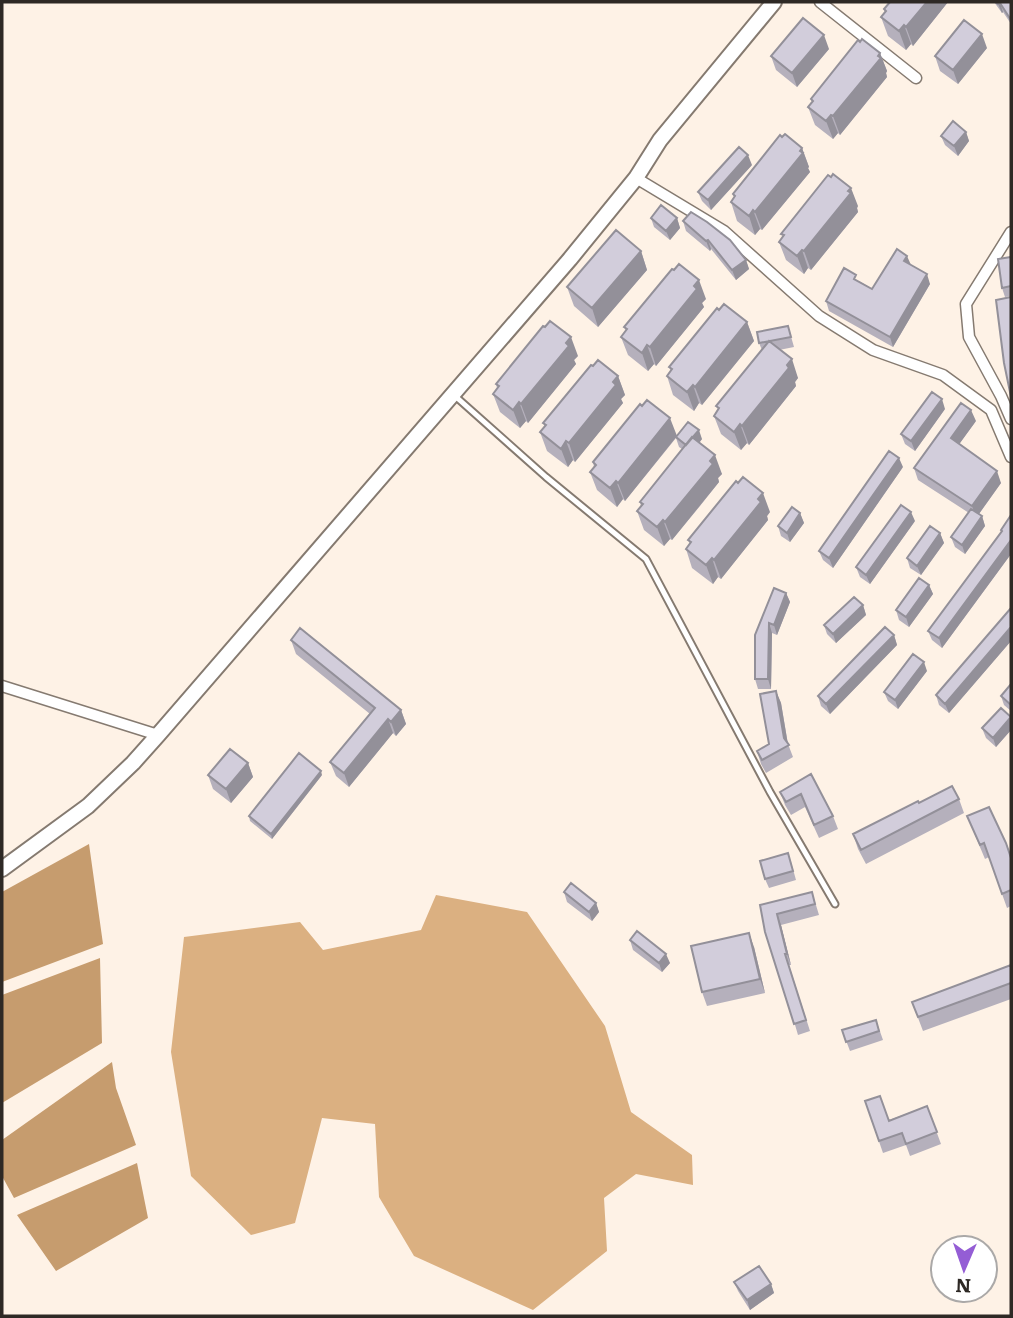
<svg xmlns="http://www.w3.org/2000/svg" width="1013" height="1318" font-family="Literata,serif">
<style>
.forest{fill:#dbb081}
.water{fill:#c69c6e}
.lines{fill:none;stroke-linecap:round;stroke-linejoin:round}
.lane-casing{stroke:#857a70;stroke-width:9}
.street-casing{stroke:#857a70;stroke-width:13}
.secondary-casing{stroke:#857a70;stroke-width:18}
.lane{stroke:#fff;stroke-width:5}
.street{stroke:#fff;stroke-width:10}
.secondary{stroke:#fff;stroke-width:14}
.wall{fill:#b5b0bc}
.shaded-wall{fill:#939099}
.building{fill:#d2cddb;stroke:#939099;stroke-width:2}
</style>
<rect width="100%" height="100%" fill="#fef2e6"/>
<path class="forest" d="M436 895 527 912 605 1026 631 1112 692 1155 693 1185 636 1174 604 1198 607 1251 533 1310 414 1256 379 1197 375 1124 322 1118 295 1223 251 1235 191 1176 171 1052 184 937 300 922 323 950 421 930Z"/>
<path class="water" d="M89 844 103 944 2 982V892Z
M100 958 102 1043 2 1103V995Z
M112 1062 116 1088 136 1145 14 1198 2 1176V1140Z
M137 1163 148 1218 56 1271 17 1215Z"/>
<g class="lines">
<defs>
<path id="lane" d="M455 396 546 477 646 559 770 792 835 904"/>
<path id="street" d="M820 2 916 78
M636 178 724 231 819 316 873 350 943 375 991 410 1011 457
M1011 232 966 304 969 337 1001 396 1011 419
M2 686 158 735"/>
<path id="secondary" d="M2 869 88 806 133 763 158 735 570 259 636 178 660 140 774 2"/>
</defs>
<use href="#lane" class="lane-casing"/>
<use href="#street" class="street-casing"/>
<use href="#secondary" class="secondary-casing"/>
<use href="#lane" class="lane"/>
<use href="#street" class="street"/>
<use href="#secondary" class="secondary"/>
</g>
<path class="wall" d="M948 2 913 46 911 44 906 50 888 36 881 17 885 13 884 9Z
M994 2H1011V24L1003 12 1002 13Z
M987 48 958 84 940 71 935 56Z
M829 49 797 87 776 70 771 56Z
M880 53 887 71 886 73 887 77 840 135 838 133 833 139 815 125 808 107 812 102 811 99Z
M966 132 969 141 958 156 945 145 941 136Z
M802 148 809 167 808 168 810 172 762 230 760 229 755 235 737 221 731 202 734 197 733 194Z
M752 165 711 210 702 201 698 192Z
M858 206 857 208 858 212 811 270 808 268 804 274 786 260 779 242 783 237 781 234Z
M651 218H677L680 228 670 240 654 227Z
M683 221 746 260 749 269 736 280 711 249 710 251 686 231Z
M641 251 647 270 598 327 574 306 567 287Z
M1011 257V296L1005 297 1002 288Z
M910 265 930 284 893 347 829 311 826 301 859 281 872 289Z
M706 299 702 303 704 307 656 366 654 364 648 371 628 355 621 337 626 331 624 327Z
M719 310 747 322 754 341 702 405 699 403 694 411 673 395 667 376 671 371 669 367Z
M788 326 794 347 779 350 798 378 795 382 796 386 749 445 747 443 741 450 721 434 714 416 718 410 716 406 762 350 759 343Z
M578 356 574 360 576 364 528 423 526 421 520 428 500 412 493 394 497 388 496 384Z
M593 366 618 376 625 395 621 399 623 403 575 462 573 460 568 467 547 451 540 432 545 427 543 423Z
M945 409 915 451 905 444 901 434Z
M976 421 959 444 1001 483 979 514 982 516 985 526 965 554 955 547 951 537 969 513 918 480 914 468Z
M677 436 702 439 699 443 722 474 718 478 719 482 700 506 672 540 670 539 664 546 644 530 637 511 641 506 640 502 682 449 679 447 676 438 625 501 623 499 617 507 597 490 590 472 594 467 593 462Z
M903 467 833 568 823 560 819 551Z
M770 512 767 516 768 520 721 579 718 577 713 584 692 568 686 549 690 544 688 540Z
M800 513 804 523 790 542 781 536 778 526Z
M1011 515V554L942 648 932 640 928 631 1002 532 1001 530Z
M915 521 870 584 860 577 856 567Z
M940 533 944 543 921 575 910 568 907 558Z
M929 585 933 594 909 627 899 620 896 610Z
M786 593 790 602 777 635 772 633 771 689H758L755 679V635Z
M863 605 866 615 836 643 827 634 824 625Z
M1011 608V641L949 713 939 705 936 695Z
M894 635 897 645 830 714 821 706 818 696Z
M291 640 401 710 406 724 396 736 393 733 349 787 336 776 330 762 370 714 296 654Z
M927 671 898 709 888 701 884 692Z
M1011 684V711L1004 705 1001 696Z
M776 691 781 703 788 744 793 757 766 773 761 764 757 751 769 744Z
M1011 717V730L996 747 986 738 982 728Z
M248 763 253 777 231 803 213 789 208 775Z
M811 774 833 816 838 829 819 838 805 807 791 815 785 805 780 792Z
M322 775 272 839 250 821 249 816Z
M959 799 964 813 866 864 858 849 853 834 919 803Z
M967 816 1011 858V906L1007 908 989 857 985 859Z
M791 862 796 880 769 888 765 879Z
M564 892 596 903 599 912 592 921 567 902Z
M812 892 819 915 781 925 791 965H789L810 1031 798 1035 760 905Z
M630 940 670 963 662 972 633 950Z
M754 947 765 993 707 1006 702 992Z
M1011 965V999L923 1031 912 1002Z
M876 1020 883 1040 850 1051 842 1030Z
M865 1101 889 1120 927 1106 941 1144 910 1156 906 1145 883 1153Z
M734 1282 771 1284 774 1293 750 1310 738 1291Z"/>
<path class="shaded-wall" d="M927 2H948L913 46 906 27Z
M1000 3 1003 12 1002 13 998 4Z
M904 25 911 44 906 50 899 31Z
M982 34 987 48 958 84 953 70Z
M824 35 829 49 797 87 792 73Z
M880 53 887 71 886 73 887 77 840 135 833 116Z
M831 115 838 133 833 139 826 121Z
M966 132 969 141 958 156 954 146Z
M802 148 809 167 808 168 810 172 762 230 755 212Z
M748 155 752 165 711 210 708 200Z
M851 188 858 206 857 208 858 212 811 270 804 251Z
M753 210 760 229 755 235 749 216Z
M677 218 680 228 670 240 666 231Z
M708 240 711 249 710 251 706 241Z
M802 250 808 268 804 274 797 256Z
M641 251 647 270 598 327 592 308Z
M907 256 911 265 904 261Z
M746 260 749 269 736 280 732 270Z
M927 274 930 284 893 347 890 337Z
M699 280 706 299 702 303 704 307 656 366 650 347Z
M747 322 754 341 702 405 695 387Z
M571 337 578 356 574 360 576 364 528 423 521 404Z
M647 345 654 364 648 371 642 353Z
M792 359 798 378 795 382 796 386 749 445 742 426Z
M618 376 625 395 621 399 623 403 575 462 569 443Z
M693 385 699 403 694 411 687 392Z
M942 399 945 409 915 451 911 441Z
M519 402 526 421 520 428 513 410Z
M971 410 976 421 955 450 951 438Z
M670 418 677 436 625 501 618 483Z
M740 424 747 443 741 450 734 432Z
M699 430 702 439 690 455 686 445Z
M566 441 573 460 568 467 561 449Z
M715 455 722 474 718 478 719 482 672 540 665 522Z
M899 458 903 467 833 568 829 558Z
M997 471 1001 483 976 518 972 506Z
M616 481 623 499 617 507 610 488Z
M763 493 770 512 767 516 768 520 721 579 714 560Z
M911 512 915 521 870 584 866 575Z
M800 513 804 523 790 542 787 533Z
M982 516 985 526 965 554 962 545Z
M663 520 670 539 664 546 657 527Z
M940 533 944 543 921 575 917 566Z
M1011 540V554L942 648 939 638Z
M712 558 718 577 713 584 706 565Z
M929 585 933 594 909 627 906 617Z
M786 593 790 602 777 635 774 625Z
M863 605 866 615 836 643 833 634Z
M769 623 772 633 771 689 768 679Z
M1011 627V641L949 713 945 704Z
M894 635 897 645 830 714 826 704Z
M924 662 927 671 898 709 895 700Z
M776 691 781 703 788 745 784 738Z
M401 710 406 724 396 736 391 722Z
M1011 717V730L996 747 993 738Z
M388 719 393 733 349 787 344 773Z
M248 763 253 777 231 803 226 789Z
M321 771 322 775 272 839 271 834Z
M596 903 599 912 592 921 589 912Z
M777 914 781 925 791 965 787 954Z
M749 933 754 947 765 993 760 979Z
M666 954 670 963 662 972 659 963Z
M771 1284 774 1293 750 1310 747 1300Z"/>
<path class="building" d="M890 2H927L906 27 904 25 899 31 881 17 886 11 884 9Z
M996 2H1011V20L1000 3 998 4Z
M803 18 824 35 792 73 771 56Z
M964 20 982 34 953 70 935 56Z
M862 39 880 53 878 56 881 58 833 116 831 115 826 121 808 107 813 101 811 99 858 40 860 42Z
M953 121 966 132 954 146 941 136Z
M785 134 802 148 800 151 803 153 755 212 753 210 749 216 731 202 735 196 733 194 780 135 782 137Z
M739 147 748 155 708 200 698 192Z
M833 174 851 188 848 191 851 193 804 251 802 250 797 256 779 242 784 235 781 234 828 175 831 177Z
M661 205 677 218 666 231 651 218Z
M691 212 707 222 730 240 746 260 732 270 708 240 706 241 683 221Z
M616 230 641 251 592 308 567 287Z
M897 249 907 256 904 261 927 274 890 337 826 301 844 268 856 275 854 279 872 289Z
M1011 257V286L1002 288 998 259Z
M679 264 699 280 694 286 697 289 650 347 647 345 642 353 621 337 627 329 624 327 672 269 674 270Z
M1011 297V397L1004 363 996 300Z
M724 304 747 322 695 387 693 385 687 392 667 376 672 369 669 367 717 308 719 310Z
M550 321 571 337 566 343 569 346 521 404 519 402 513 410 493 394 499 386 496 384 543 326 545 327Z
M788 326 791 337 759 343 757 332Z
M769 341 792 359 787 365 789 368 742 426 740 424 734 432 714 416 719 408 716 406Z
M598 360 618 376 613 382 616 385 569 443 566 441 561 449 540 432 546 425 543 423 591 365 593 366Z
M932 392 942 399 911 441 901 434Z
M647 400 670 418 618 483 616 481 610 488 590 472 596 465 593 462 640 404 642 406Z
M961 403 971 410 951 438 997 471 972 506 914 468Z
M688 422 699 430 686 445 676 437Z
M692 437 715 455 710 461 713 464 665 522 663 520 657 527 637 511 643 504 640 502Z
M889 451 899 458 829 558 819 551Z
M743 477 763 493 758 499 761 502 714 560 712 558 706 565 686 549 691 542 688 540 736 481 738 483Z
M901 505 911 512 866 575 856 567Z
M792 507 800 513 787 533 778 526Z
M971 509 982 516 962 545 951 537Z
M1011 515V540L939 638 928 631 1002 531 1001 530Z
M930 526 940 533 917 566 907 558Z
M919 578 929 585 906 617 896 610Z
M774 588 786 593 774 625 769 623 768 679H755V635Z
M854 597 863 605 833 634 824 625Z
M1011 608V627L945 704 936 695Z
M885 627 894 635 826 704 818 696Z
M300 628 401 710 391 722 388 719 344 773 330 762 375 708 291 640Z
M913 654 924 662 895 700 884 692Z
M1011 684V705L1001 696Z
M776 691 784 738 789 745 762 760 757 751 769 744 760 694Z
M1001 708 1011 717 993 738 982 728Z
M230 749 248 763 226 789 208 775Z
M299 753 321 771 271 834 249 816Z
M811 774 833 816 814 825 801 794 786 802 780 792Z
M952 786 959 799 861 850 853 834 918 801 919 803Z
M989 807 1006 843 1011 858V890L1002 894 984 843 980 845 967 816Z
M788 853 793 871 765 879 760 861Z
M571 883 596 903 589 912 564 892Z
M812 892 815 904 777 914 787 954H785L806 1020 794 1024 765 932 760 905Z
M637 931 666 954 659 963 630 940Z
M749 933 760 979 702 992 691 946Z
M1011 965V983L918 1017 912 1002Z
M876 1020 879 1031 846 1042 842 1030Z
M880 1096 889 1121 927 1106 937 1132 906 1144 902 1133 879 1141 865 1101Z
M759 1266 771 1284 747 1300 734 1282Z"/>
<rect width="1013" height="1318" fill="none" stroke="#2e2925" stroke-width="7"/>
<g transform="translate(964 1269) rotate(182)"><circle r="33" fill="#ffffff" stroke="#aba9a8" stroke-width="2"/>
<path d="M0-5L12 26L0 18L-12 26Z" fill="#945dd5"/>
<text y="-10" font-size="19" font-weight="bold" text-anchor="middle" fill="#2e2925">N</text>
</g>
</svg>
